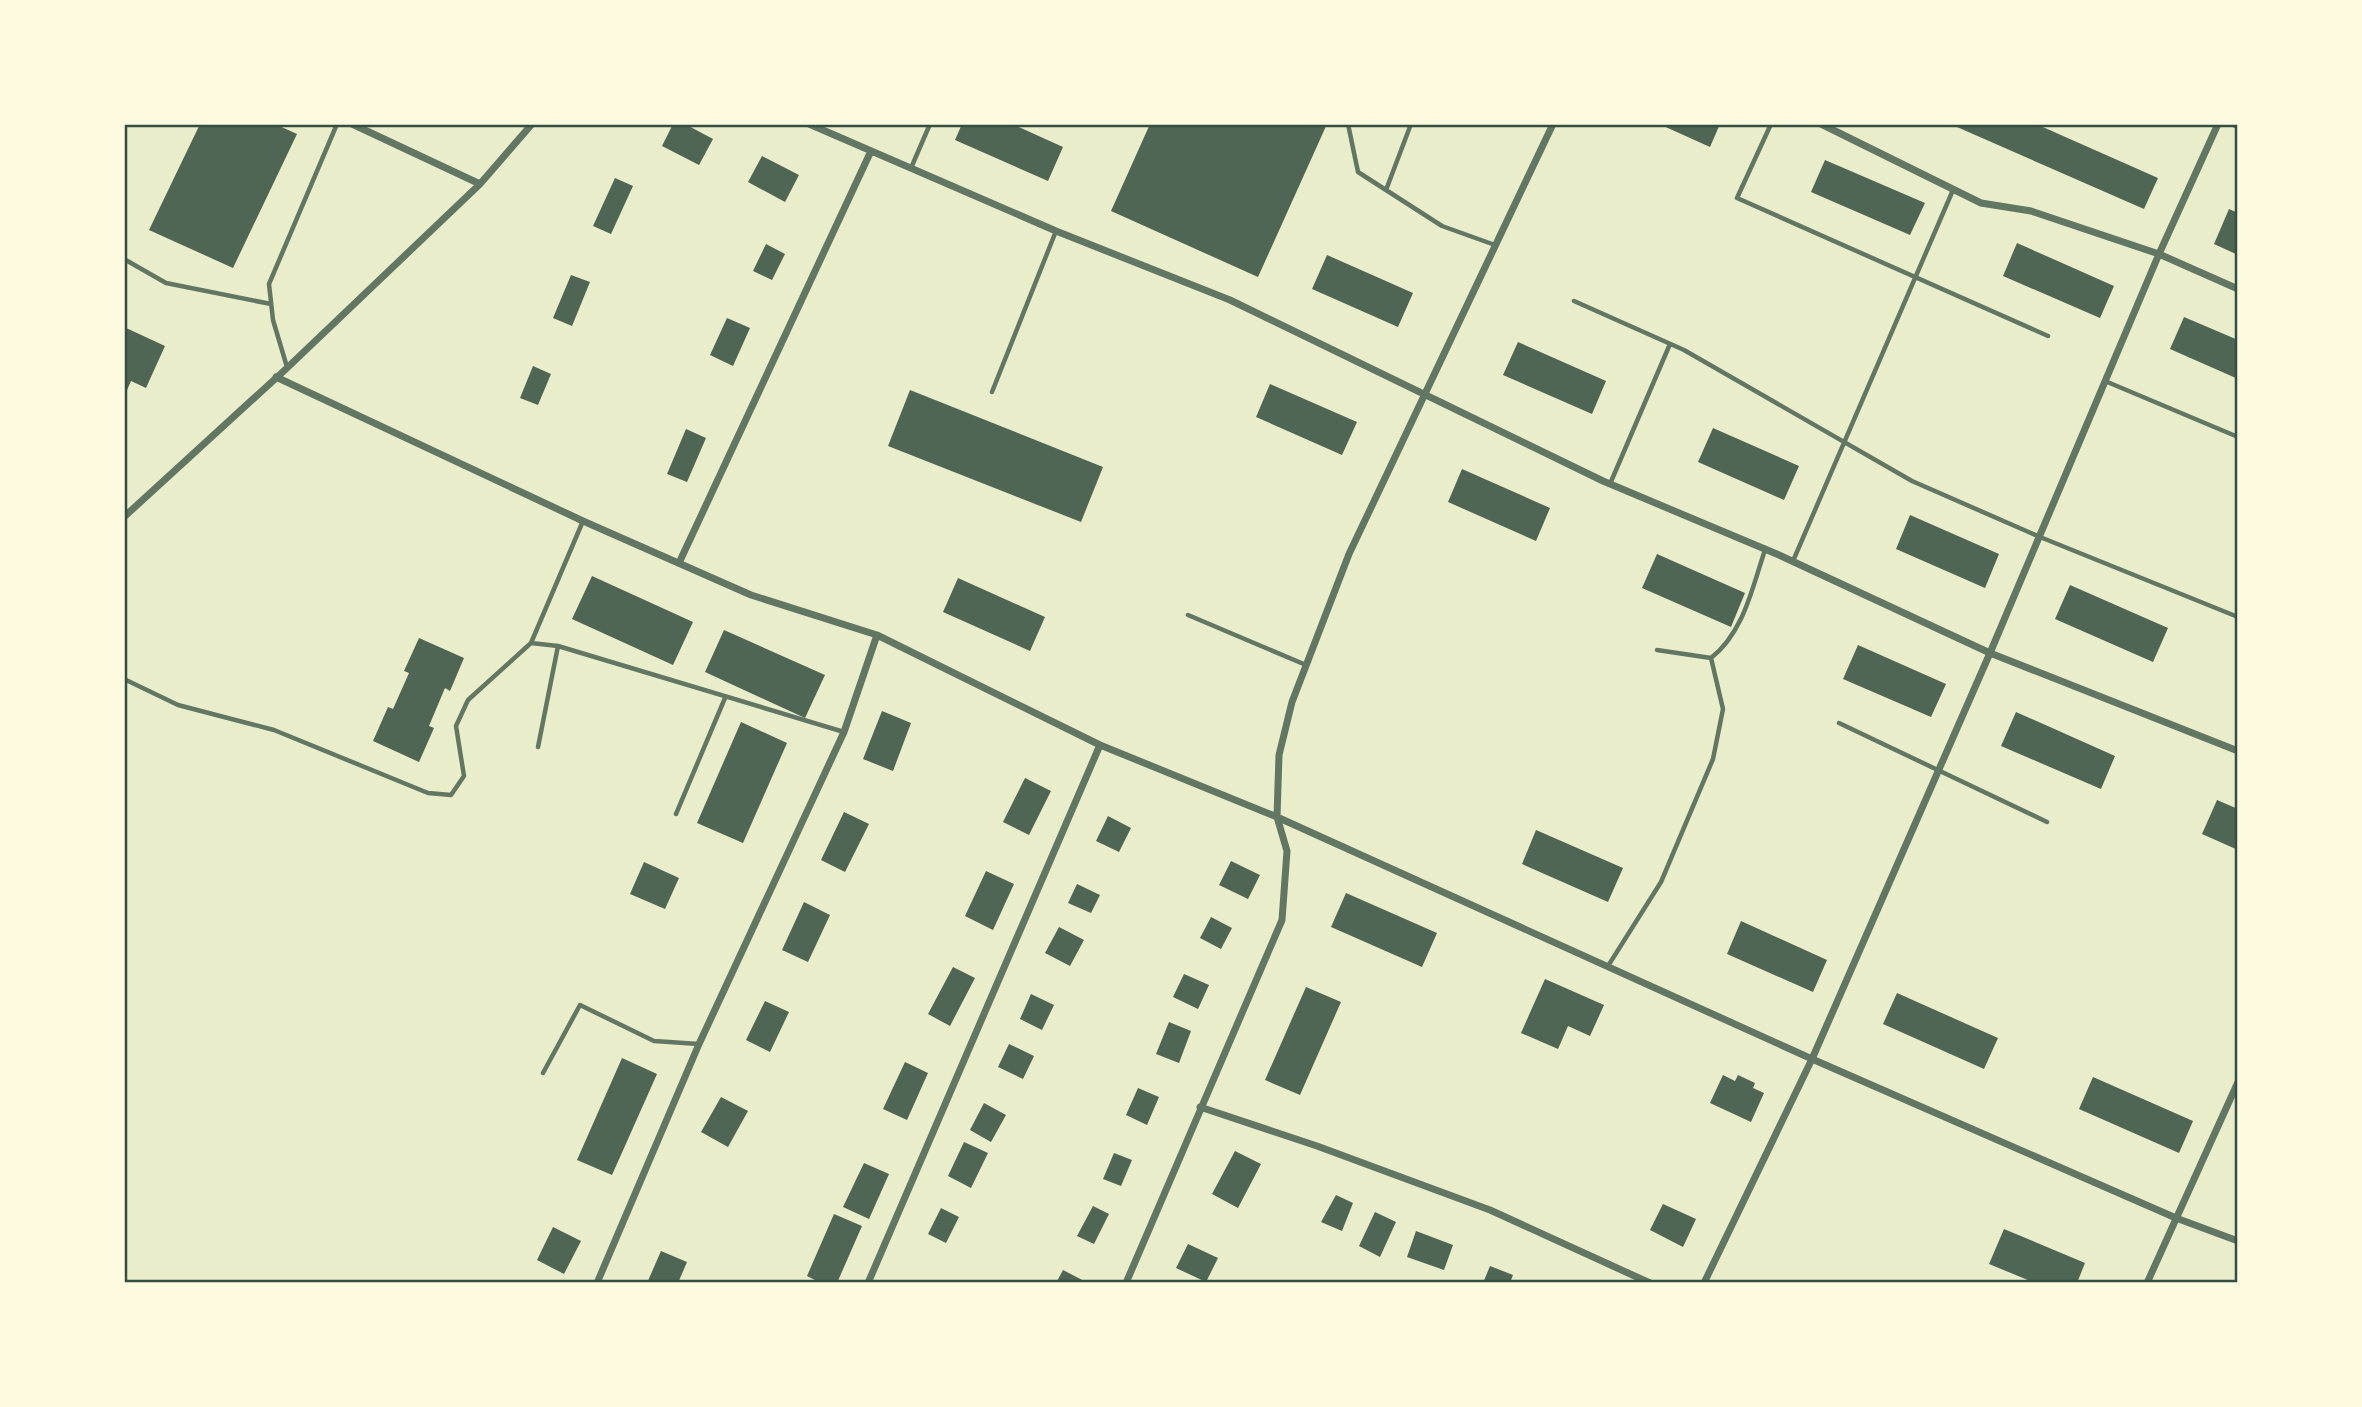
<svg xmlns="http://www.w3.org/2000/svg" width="2362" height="1407" font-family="Raleway,sans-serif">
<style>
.building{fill:#4f6655}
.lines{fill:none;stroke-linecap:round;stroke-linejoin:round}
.service{stroke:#617663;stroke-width:4.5}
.minor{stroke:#617663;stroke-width:7}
.neatline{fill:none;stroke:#344e41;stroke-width:2.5}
</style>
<rect width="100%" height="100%" fill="#e9edc9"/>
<path class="building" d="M200 124H275L297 134 233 268 149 230Z
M673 124H685L713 139 699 165 662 146Z
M962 124H1012L1063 147 1048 181 955 140Z
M1150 124H1327L1258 277 1111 211Z
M1659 124H1720L1710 147Z
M1958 124H2036L2158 178 2144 209 1957 127Z
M762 156 799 175 785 202 748 182Z
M1825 160 1925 203 1910 235 1811 192Z
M615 178 633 186 611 234 593 226Z
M2229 209 2238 213V255L2214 244Z
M2017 243 2114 286 2100 318 2003 276Z
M766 244 785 254 772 280 753 271Z
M1327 255 1413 293 1398 327 1312 289Z
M571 275 590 282 572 326 553 318Z
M2184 317 2238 340V379L2170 349Z
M727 318 750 328 733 366 710 355Z
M124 327 165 346 146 388 131 381 124 397Z
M1518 342 1606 381 1592 414 1503 375Z
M533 366 551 374 538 405 520 398Z
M1270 384 1357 422 1342 455 1256 417Z
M910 390 1103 467 1081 522 888 446Z
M1713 428 1799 466 1784 500 1698 462Z
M686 429 706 438 687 482 667 474Z
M1462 469 1550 508 1536 541 1448 502Z
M1910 515 1999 554 1985 588 1896 549Z
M1657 554 1745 593 1731 627 1642 588Z
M592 576 693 622 673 665 572 619Z
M958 578 1045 617 1030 651 943 612Z
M2070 585 2168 628 2153 662 2055 619Z
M724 630 825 675 805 718 705 672Z
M419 638 464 658 450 691 445 688 429 726 434 728 419 762 373 741 388 707 393 709 409 673 404 671Z
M1858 645 1946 684 1931 717 1843 679Z
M882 711 911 723 893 771 863 759Z
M2016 712 2115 756 2101 789 2001 746Z
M741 722 787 743 743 843 697 823Z
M1025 778 1051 791 1029 835 1003 822Z
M2217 800 2238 809V850L2202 834Z
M844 812 869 824 845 872 821 860Z
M1108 816 1131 828 1119 852 1096 841Z
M1536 830 1623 868 1608 902 1522 864Z
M1231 861 1260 875 1248 899 1219 885Z
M644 862 679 878 665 909 630 894Z
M986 871 1014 884 993 930 965 916Z
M1077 884 1100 895 1091 913 1068 903Z
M1346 893 1437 933 1422 967 1331 927Z
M804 902 830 915 808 962 782 950Z
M1211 917 1232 928 1221 949 1200 938Z
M1741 921 1827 960 1813 992 1727 954Z
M1059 927 1084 940 1070 966 1045 953Z
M953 967 975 978 950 1026 928 1014Z
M1184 974 1209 985 1198 1009 1173 997Z
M1545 979 1604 1005 1590 1036 1568 1026 1558 1049 1521 1033Z
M1306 987 1341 1002 1300 1095 1265 1080Z
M1897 993 1998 1038 1984 1069 1883 1024Z
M1031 994 1054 1005 1042 1030 1020 1019Z
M765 1001 789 1012 770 1052 746 1040Z
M1169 1022 1191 1031 1179 1063 1156 1054Z
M1009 1044 1034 1056 1023 1079 998 1067Z
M622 1058 657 1074 612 1175 577 1160Z
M905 1062 928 1073 907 1120 883 1109Z
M1723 1075 1735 1081 1738 1075 1755 1083 1753 1088 1764 1093 1751 1122 1710 1103Z
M2093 1077 2193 1121 2179 1153 2079 1109Z
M1138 1088 1159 1097 1147 1125 1126 1115Z
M721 1097 748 1111 728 1147 701 1132Z
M984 1103 1006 1115 991 1142 970 1130Z
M964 1142 988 1153 971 1188 948 1176Z
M1235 1151 1261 1164 1238 1208 1212 1194Z
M1114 1153 1132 1160 1121 1186 1103 1179Z
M864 1163 889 1174 869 1219 843 1207Z
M1336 1195 1353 1203 1342 1231 1321 1222Z
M1663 1204 1696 1219 1683 1247 1650 1230Z
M1093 1206 1109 1214 1094 1244 1077 1236Z
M941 1208 959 1217 946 1243 928 1234Z
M1375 1212 1396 1222 1380 1257 1359 1246Z
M834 1214 862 1226 837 1283H821L807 1276Z
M553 1227 581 1241 564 1274 537 1260Z
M2004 1229 2085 1263 2077 1283H2035L1989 1264Z
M1416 1231 1453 1245 1444 1270 1407 1257Z
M1188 1244 1218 1258 1206 1282 1176 1268Z
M661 1251 687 1262 678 1283H647Z
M1490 1266 1513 1275 1510 1283H1483Z
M1063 1270 1088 1283H1056Z"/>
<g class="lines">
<path class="service" d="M1348 124 1358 172 1442 226 1495 245
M1771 124 1737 198 2048 336
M2231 124 2238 127
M911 168 930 124
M1386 190 1411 124
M124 259 166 283 271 304
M1574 301 1684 350 1912 481 2040 537 2238 617
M287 367 273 320 269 284 337 124
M2105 381 2238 437
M992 392 1056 231
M1610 484 1670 344
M1793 561 1953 190
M1188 615 1306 665
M558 646 844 732
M1711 658C1744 632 1752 588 1765 550
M124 679 178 705 274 730 428 793 451 795 464 776 456 726 468 700 531 643
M1839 723 2047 822
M538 747 558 646 531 643 583 521
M676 814 725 698
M1608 966 1661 882 1713 759 1723 709 1711 658 1657 650
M543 1073 580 1005 654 1041 699 1044"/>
<path class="minor" d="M352 124 480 184
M809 124 1056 231 1230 300 1603 481 1779 555 1990 653 2238 751
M1821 124 1981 203 2031 211 2159 254 2238 289
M276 377 583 521 751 595 877 635 1100 745 1277 817 1812 1059 2176 1218 2238 1241
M124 517 287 368 480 184 532 124
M679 563 871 151
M1200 1107 1317 1146 1490 1210 1650 1283
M597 1283 699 1044 844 732 877 635
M868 1283 1100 745
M1126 1283 1282 920 1287 851 1277 817 1279 755 1292 702 1349 554 1553 124
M1704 1283 1812 1059 1990 653 2159 254 2218 124
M2147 1283 2238 1082"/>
</g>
<rect width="2362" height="1407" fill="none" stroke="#fefae0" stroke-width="252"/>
<rect x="126" y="126" width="2110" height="1155" class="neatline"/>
</svg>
